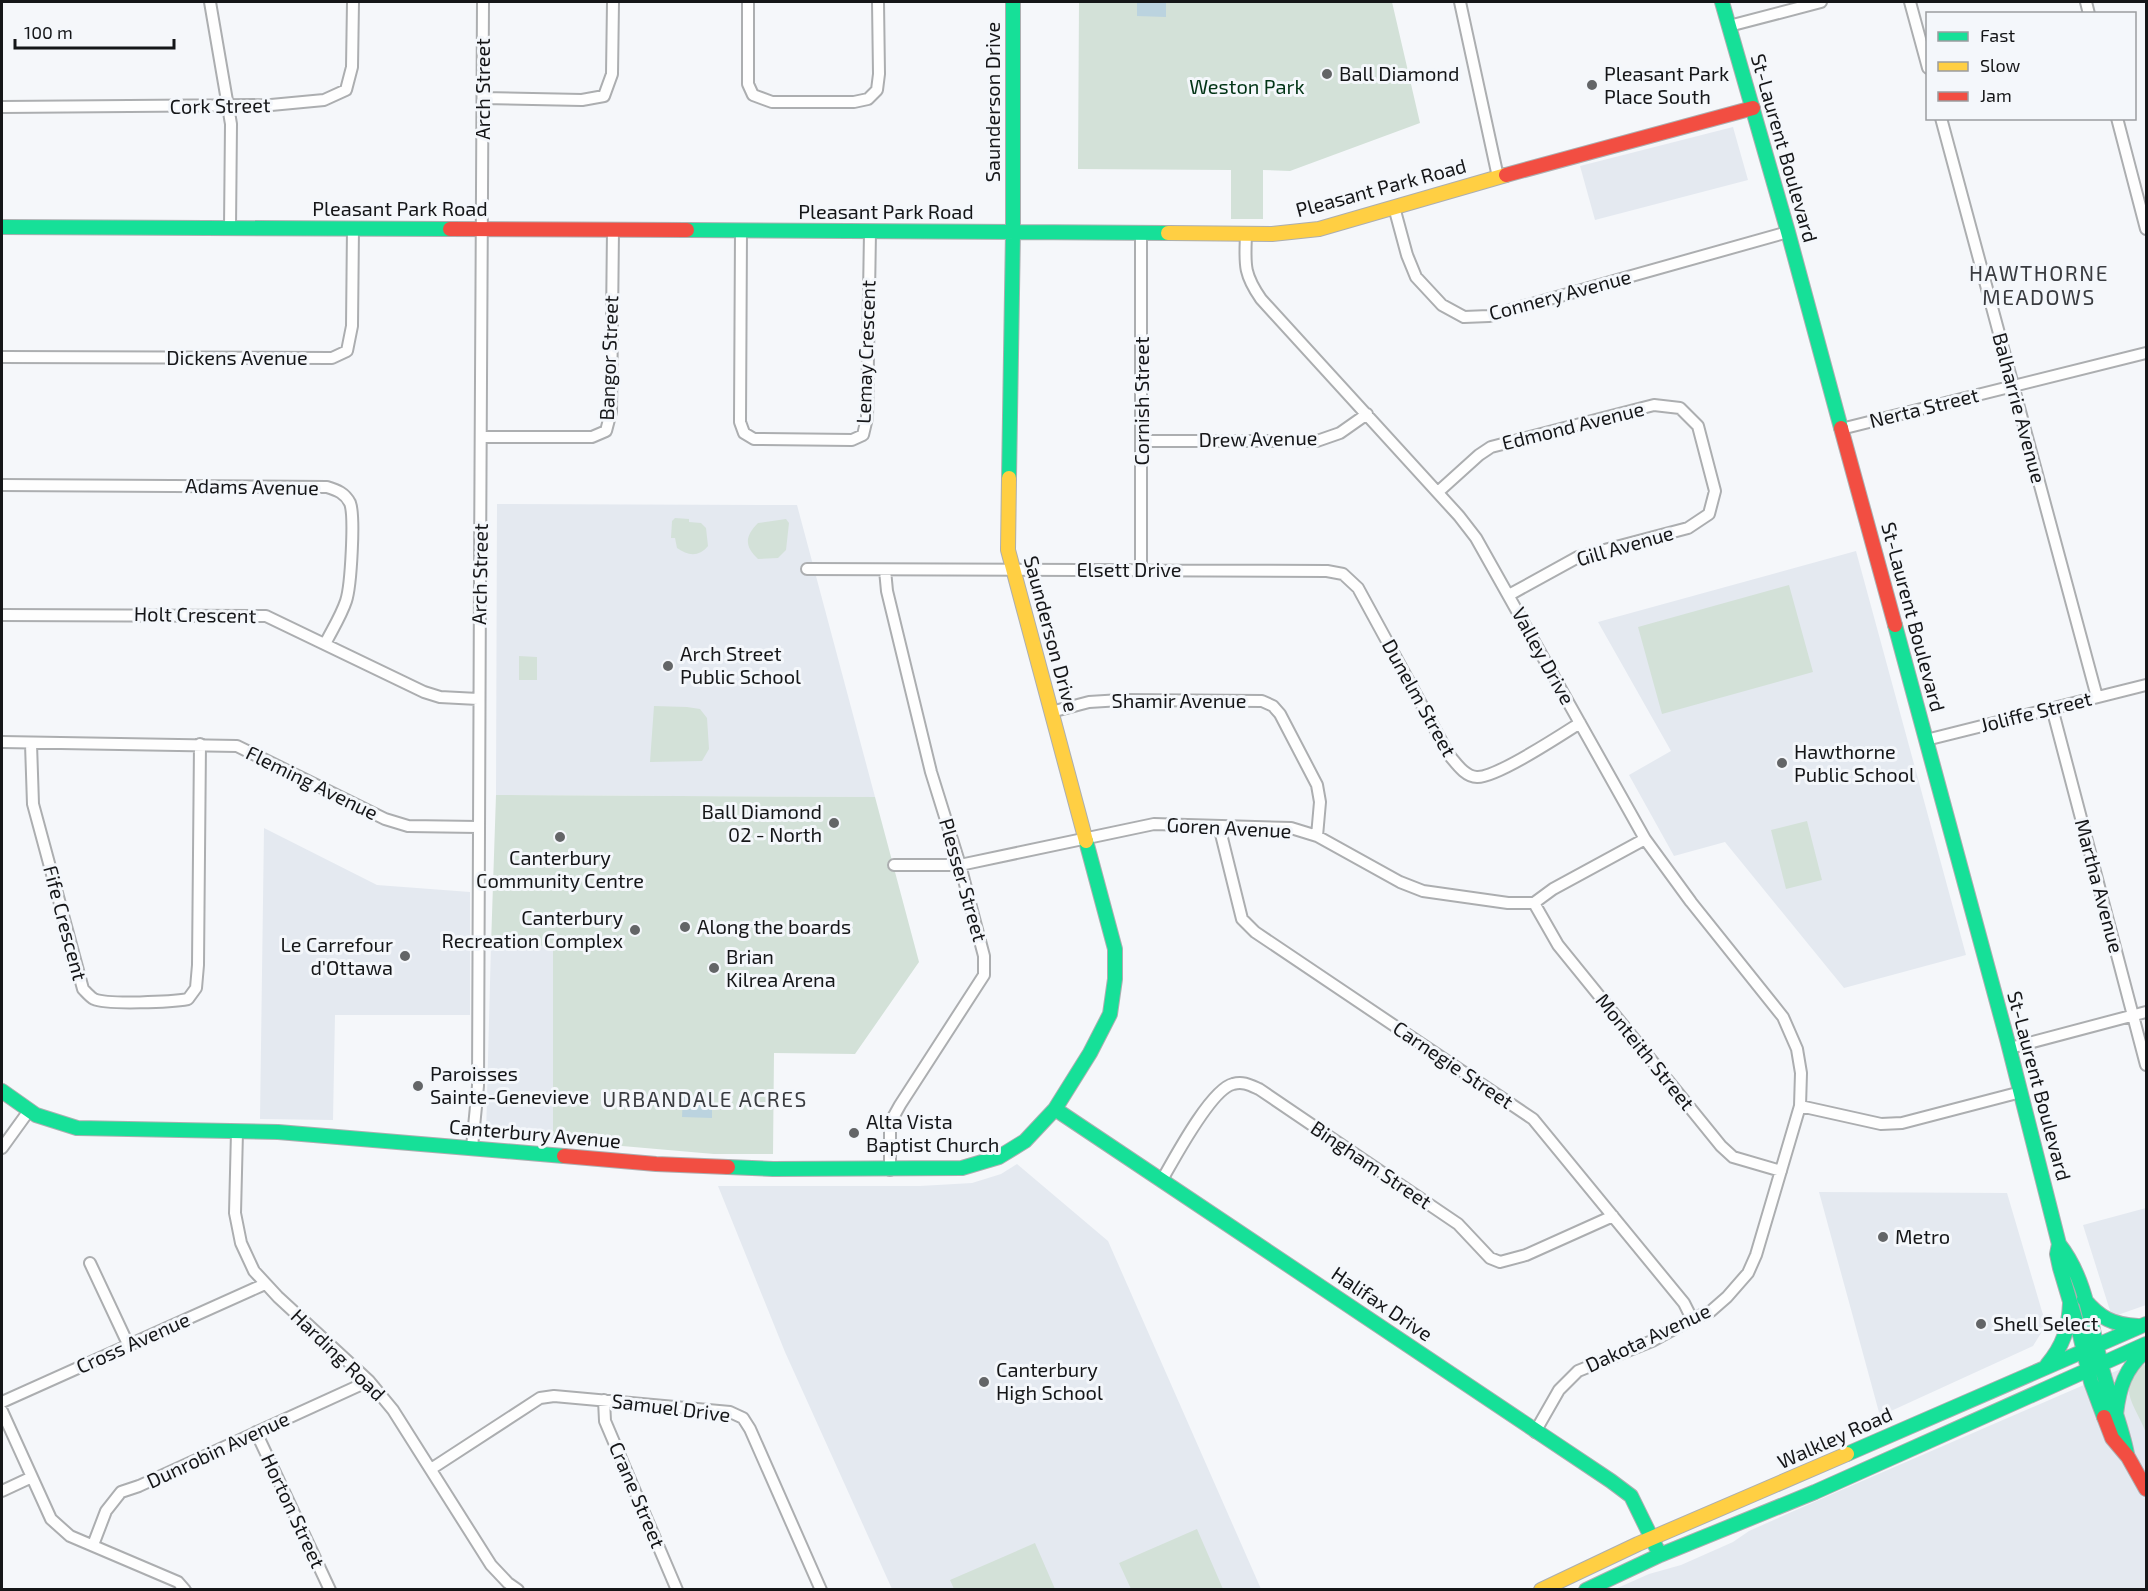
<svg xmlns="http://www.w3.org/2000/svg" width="2148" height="1591" font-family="'Exo 2',sans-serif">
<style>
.built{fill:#e4e9f0}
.green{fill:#d3e1d8}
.water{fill:#bbd3df}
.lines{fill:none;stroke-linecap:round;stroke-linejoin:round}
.street-casing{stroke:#acaeb0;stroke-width:14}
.fast-casing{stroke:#acaeb0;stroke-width:16}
.slow-casing{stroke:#acaeb0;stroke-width:16}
.jam-casing{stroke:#acaeb0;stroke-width:16}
.street{stroke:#fefefe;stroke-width:10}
.fast{stroke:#16e098;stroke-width:14}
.slow{stroke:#ffcf43;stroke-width:14}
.jam{stroke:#f24e42;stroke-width:14}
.poi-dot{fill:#636567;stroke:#f4f7fb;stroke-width:2}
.labels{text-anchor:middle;stroke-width:6;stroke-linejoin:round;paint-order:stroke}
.poi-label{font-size:20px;fill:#151618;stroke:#f4f7fb;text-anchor:start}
.park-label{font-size:20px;fill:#023416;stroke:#f4f7fb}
.street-label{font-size:20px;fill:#151618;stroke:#f4f7fb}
.neighbourhood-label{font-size:21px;letter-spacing:1.5px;fill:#3a3c40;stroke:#f4f7fb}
</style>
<rect width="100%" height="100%" fill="#f5f7fa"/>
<path class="built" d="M1733 127 1748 180 1595 220 1580 166Z
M497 504 797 505 875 797 496 795Z
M1856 551 1966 955 1844 988 1725 842 1674 856 1629 775 1671 751 1598 622Z
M264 828 377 885 470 892V1015H335L333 1120 260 1119Z
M491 945 554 946 553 1140 486 1135Z
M1017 1164 1108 1241 1261 1589H892L785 1352 718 1186H920L972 1183 1001 1174Z
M1819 1192 2007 1193 2046 1325 2033 1346 1880 1416Z
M2146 1208V1305L2112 1317 2083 1225Z
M2146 1358V1589L1613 1590 1649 1574 1681 1565 1733 1542 1749 1531 1830 1495Z"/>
<path class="green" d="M1079 2H1392L1420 123 1290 171 1263 170V219H1231V170L1078 169Z
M675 518 689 519V522L701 523 706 528 708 546C699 557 688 556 677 548L675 538H671L672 521Z
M786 519 789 523 786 550 778 558 758 559C744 546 745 536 758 523Z
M1789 585 1813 672 1662 714 1638 627Z
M519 656 537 657V680H519Z
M654 706 687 707 700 709 707 718 709 749 702 761 650 762Z
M496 795 875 797 919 962 855 1054 774 1053 773 1154H714L553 1140V946L491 945Z
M1807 821 1822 880 1786 889 1771 830Z
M2144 1364 2146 1368V1433C2136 1406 2114 1387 2144 1364Z
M1197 1529 1223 1589H1131L1119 1563Z
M1035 1543 1055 1589H954L950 1580Z"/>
<path class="water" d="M1137 2H1166V17L1137 16Z
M683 1097H712V1118L682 1117Z"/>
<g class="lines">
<defs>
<path id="street" d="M210 2 231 124 230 227
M748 2V84L753 95 772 102H854L868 99 877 90 879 74 878 2
M1460 2 1498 177
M1910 2 1928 68
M2086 2 2089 14
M1729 26 1821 2
M483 98 582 100 604 96 612 74 613 2
M2 107 271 105 324 100 346 90 352 67 353 2
M1941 118 2097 697
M2117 118 2146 229
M1394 207 1407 255 1416 277 1442 305 1464 317 1489 316 1788 232
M741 231 740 422 744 433 754 439 852 440 863 435 867 418 870 232
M1141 233V569
M1246 234C1245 264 1243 273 1261 299L1459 516 1476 538 1645 839 1691 902 1783 1017 1797 1049 1801 1073 1800 1106 1756 1255 1748 1273 1727 1297 1711 1311 1692 1319 1652 1341 1578 1371 1559 1390 1535 1432
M2 357 332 358 347 351 352 326 353 228
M1841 429 2146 353
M481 437H592L606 431 611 412 613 230
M1142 441H1317L1340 433 1367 414
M2 485 327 487C337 490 345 493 350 503 355 516 351 586 346 601 341 616 332 630 325 644
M1438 492 1479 455 1491 447 1654 405 1680 408 1698 426 1715 491 1709 514 1688 528 1578 557 1509 595
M807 569 1327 571 1343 574 1358 588 1449 755C1456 763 1465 777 1477 777 1496 778 1561 735 1580 723
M885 570 887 591 931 772 960 865 984 956V975L900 1105 890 1123V1170
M2 615 266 616 424 692 440 697 478 699
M2052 708 2146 1065
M1051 712 1089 702 1121 700 1262 701 1273 706 1280 714 1317 785 1320 802 1317 836
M1926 740 2146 685
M2 742 237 746 385 819 408 826 478 827
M31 744 33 804 83 989C86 992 90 997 94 999 107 1005 172 1002 188 999L196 988 198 965 200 744
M1219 826 1242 919 1255 932 1533 1119 1684 1303 1692 1319
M894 865H960L1154 824 1291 828 1317 836 1400 882 1423 891 1508 903H1534L1553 889 1645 839
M1534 903 1558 945 1721 1146 1733 1157 1781 1171
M2010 1048 2146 1012
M1800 1106 1881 1124 1902 1123 2021 1092
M237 1132 235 1213 241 1243 254 1271 278 1297 369 1381 393 1410 491 1565 508 1583 518 1590
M472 1147 478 1086C477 725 483 363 483 2
M2 1148 28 1112
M1162 1180C1174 1159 1211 1089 1233 1084 1243 1081 1250 1085 1259 1089L1458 1224 1490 1258 1500 1262 1526 1255 1613 1216
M90 1263 128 1344
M604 1400 605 1421 677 1590
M2 1402 265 1284
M2 1411 51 1519 70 1536 178 1582 185 1590
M256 1432 330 1590
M431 1469 540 1398 554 1396 730 1412 743 1418 750 1429 821 1590
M2 1491 32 1477
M93 1545 106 1511 121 1492 139 1486 369 1381"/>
<path id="fast" d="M1722 2 1788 232 1841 428
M2 227 450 229
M687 230 1168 233
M1009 478 1013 231V2
M1895 625 2007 1039 2059 1244 2057 1254 2060 1268 2080 1335 2091 1382 2104 1417
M2 1091 36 1115 77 1128 278 1132 564 1156
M1055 1109 1611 1481 1631 1496 1657 1549
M728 1167 773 1169 962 1168 999 1157 1025 1141 1055 1109 1090 1053 1110 1014 1115 979V949L1086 841
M2059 1244C2089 1282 2091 1333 2105 1379 2112 1404 2122 1428 2127 1454
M2084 1299C2100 1318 2113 1325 2138 1326
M2047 1365C2063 1346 2069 1328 2070 1303
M2116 1414C2119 1388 2125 1368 2146 1351
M1847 1454 2146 1324
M1586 1590 1660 1555 1815 1492 2146 1344"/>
<path id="slow" d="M1168 233 1272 234 1319 229 1506 175
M1009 478 1008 550 1086 841
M1541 1590 1638 1544 1847 1454"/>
<path id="jam" d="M1506 175 1753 108
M450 229 687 230
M1841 428 1895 625
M564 1156 656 1164 728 1167
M2104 1417 2112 1438 2128 1457 2146 1489"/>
</defs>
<use href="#street" class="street-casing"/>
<use href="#fast" class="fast-casing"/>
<use href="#slow" class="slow-casing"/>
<use href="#jam" class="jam-casing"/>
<use href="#street" class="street"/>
<use href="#fast" class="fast"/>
<use href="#slow" class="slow"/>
<use href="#jam" class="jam"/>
</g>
<g class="poi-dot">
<circle cx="1327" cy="74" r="6"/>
<circle cx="1592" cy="85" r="6"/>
<circle cx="668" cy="666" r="6"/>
<circle cx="1782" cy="763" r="6"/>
<circle cx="834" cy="823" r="6"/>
<circle cx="560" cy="837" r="6"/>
<circle cx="685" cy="927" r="6"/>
<circle cx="635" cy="930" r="6"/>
<circle cx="405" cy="956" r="6"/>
<circle cx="714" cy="968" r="6"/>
<circle cx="418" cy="1086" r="6"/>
<circle cx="854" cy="1133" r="6"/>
<circle cx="1883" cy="1237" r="6"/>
<circle cx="1981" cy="1324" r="6"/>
<circle cx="984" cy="1382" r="6"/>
</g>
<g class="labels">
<g class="poi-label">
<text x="1339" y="81">Ball Diamond</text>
<text x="1604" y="81">Pleasant Park<tspan x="1604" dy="23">Place South</tspan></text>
<text x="680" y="661">Arch Street<tspan x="680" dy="23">Public School</tspan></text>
<text x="1794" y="759">Hawthorne<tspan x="1794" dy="23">Public School</tspan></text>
<text x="822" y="819" text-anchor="end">Ball Diamond<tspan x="822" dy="23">02 - North</tspan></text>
<text x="560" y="865" text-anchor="middle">Canterbury<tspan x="560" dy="23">Community Centre</tspan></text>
<text x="623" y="925" text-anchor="end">Canterbury<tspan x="623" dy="23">Recreation Complex</tspan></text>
<text x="697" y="934">Along the boards</text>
<text x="393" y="952" text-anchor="end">Le Carrefour<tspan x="393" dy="23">d'Ottawa</tspan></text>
<text x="726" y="964">Brian<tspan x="726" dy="23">Kilrea Arena</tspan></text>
<text x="430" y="1081">Paroisses<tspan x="430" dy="23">Sainte-Genevieve</tspan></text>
<text x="866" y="1129">Alta Vista<tspan x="866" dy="23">Baptist Church</tspan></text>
<text x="1895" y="1244">Metro</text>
<text x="1993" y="1331">Shell Select</text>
<text x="996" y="1377">Canterbury<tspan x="996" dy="23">High School</tspan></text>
</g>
<g class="park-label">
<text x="1247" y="94">Weston Park</text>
</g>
<g class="street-label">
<text transform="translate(483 89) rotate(-90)" y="7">Arch Street</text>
<text transform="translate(993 102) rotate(-90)" y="7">Saunderson Drive</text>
<text transform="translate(220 106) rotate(-1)" y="7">Cork Street</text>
<text transform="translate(1784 148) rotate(74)" y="7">St-Laurent Boulevard</text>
<text transform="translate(1381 188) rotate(-15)" y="7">Pleasant Park Road</text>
<text x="400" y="216">Pleasant Park Road</text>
<text x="886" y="219">Pleasant Park Road</text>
<text transform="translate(1560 295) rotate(-15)" y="7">Connery Avenue</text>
<text transform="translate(866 352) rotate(-88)" y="7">Lemay Crescent</text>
<text x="237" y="365">Dickens Avenue</text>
<text transform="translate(609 358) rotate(-88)" y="7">Bangor Street</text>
<text transform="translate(1142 401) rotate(-90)" y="7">Cornish Street</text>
<text transform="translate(1924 408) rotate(-14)" y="7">Nerta Street</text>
<text transform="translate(2019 408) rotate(75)" y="7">Balharrie Avenue</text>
<text transform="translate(1573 426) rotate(-14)" y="7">Edmond Avenue</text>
<text transform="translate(1258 439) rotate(-1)" y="7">Drew Avenue</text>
<text transform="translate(252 487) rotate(1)" y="7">Adams Avenue</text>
<text transform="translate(1625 546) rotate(-16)" y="7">Gill Avenue</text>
<text x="1129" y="577">Elsett Drive</text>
<text transform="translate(480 574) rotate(-89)" y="7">Arch Street</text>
<text transform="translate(195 615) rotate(1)" y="7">Holt Crescent</text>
<text transform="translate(1913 617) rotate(75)" y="7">St-Laurent Boulevard</text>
<text transform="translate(1051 634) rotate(75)" y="7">Saunderson Drive</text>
<text transform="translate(1543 656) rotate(61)" y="7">Valley Drive</text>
<text transform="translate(1419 698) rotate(61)" y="7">Dunelm Street</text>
<text x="1179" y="708">Shamir Avenue</text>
<text transform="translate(2036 712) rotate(-14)" y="7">Joliffe Street</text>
<text transform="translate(312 783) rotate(26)" y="7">Fleming Avenue</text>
<text transform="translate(1229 828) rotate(3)" y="7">Goren Avenue</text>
<text transform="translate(963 880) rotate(74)" y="7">Plesser Street</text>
<text transform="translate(2099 886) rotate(75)" y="7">Martha Avenue</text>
<text transform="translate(65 923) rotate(75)" y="7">Fife Crescent</text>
<text transform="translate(1645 1052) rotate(51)" y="7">Monteith Street</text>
<text transform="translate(1453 1065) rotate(34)" y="7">Carnegie Street</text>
<text transform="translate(2039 1086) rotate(75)" y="7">St-Laurent Boulevard</text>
<text transform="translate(535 1134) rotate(5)" y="7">Canterbury Avenue</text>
<text transform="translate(1371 1165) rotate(34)" y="7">Bingham Street</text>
<text transform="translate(1382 1304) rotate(34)" y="7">Halifax Drive</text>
<text transform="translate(1648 1338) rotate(-25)" y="7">Dakota Avenue</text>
<text transform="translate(133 1343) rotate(-24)" y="7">Cross Avenue</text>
<text transform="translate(338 1355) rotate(44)" y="7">Harding Road</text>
<text transform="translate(671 1408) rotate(7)" y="7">Samuel Drive</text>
<text transform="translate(1835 1438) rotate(-24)" y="7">Walkley Road</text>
<text transform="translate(218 1450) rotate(-25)" y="7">Dunrobin Avenue</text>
<text transform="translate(637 1495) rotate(67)" y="7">Crane Street</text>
<text transform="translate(293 1511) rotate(65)" y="7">Horton Street</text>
</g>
<g class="neighbourhood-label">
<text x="2039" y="281">HAWTHORNE<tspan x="2039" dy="24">MEADOWS</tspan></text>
<text x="705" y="1107">URBANDALE ACRES</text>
</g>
</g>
<rect width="2148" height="1591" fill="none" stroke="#151618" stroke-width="6"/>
<rect x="1926" y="12" width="210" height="108" fill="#f4f7fb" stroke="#9b9da0" stroke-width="1.5"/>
<rect x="1938" y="32" width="30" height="9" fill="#16e098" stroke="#9b9da0" stroke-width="1.5"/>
<text x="1980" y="42" font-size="18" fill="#151618">Fast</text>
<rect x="1938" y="62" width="30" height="9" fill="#ffcf43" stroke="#9b9da0" stroke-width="1.5"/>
<text x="1980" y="72" font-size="18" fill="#151618">Slow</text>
<rect x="1938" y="92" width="30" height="9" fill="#f24e42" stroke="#9b9da0" stroke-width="1.5"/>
<text x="1980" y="102" font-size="18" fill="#151618">Jam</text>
<path d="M15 39v9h159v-9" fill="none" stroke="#151618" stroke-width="3"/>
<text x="24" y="39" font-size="18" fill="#151618" stroke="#f4f7fb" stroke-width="4.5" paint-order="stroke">100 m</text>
</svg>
